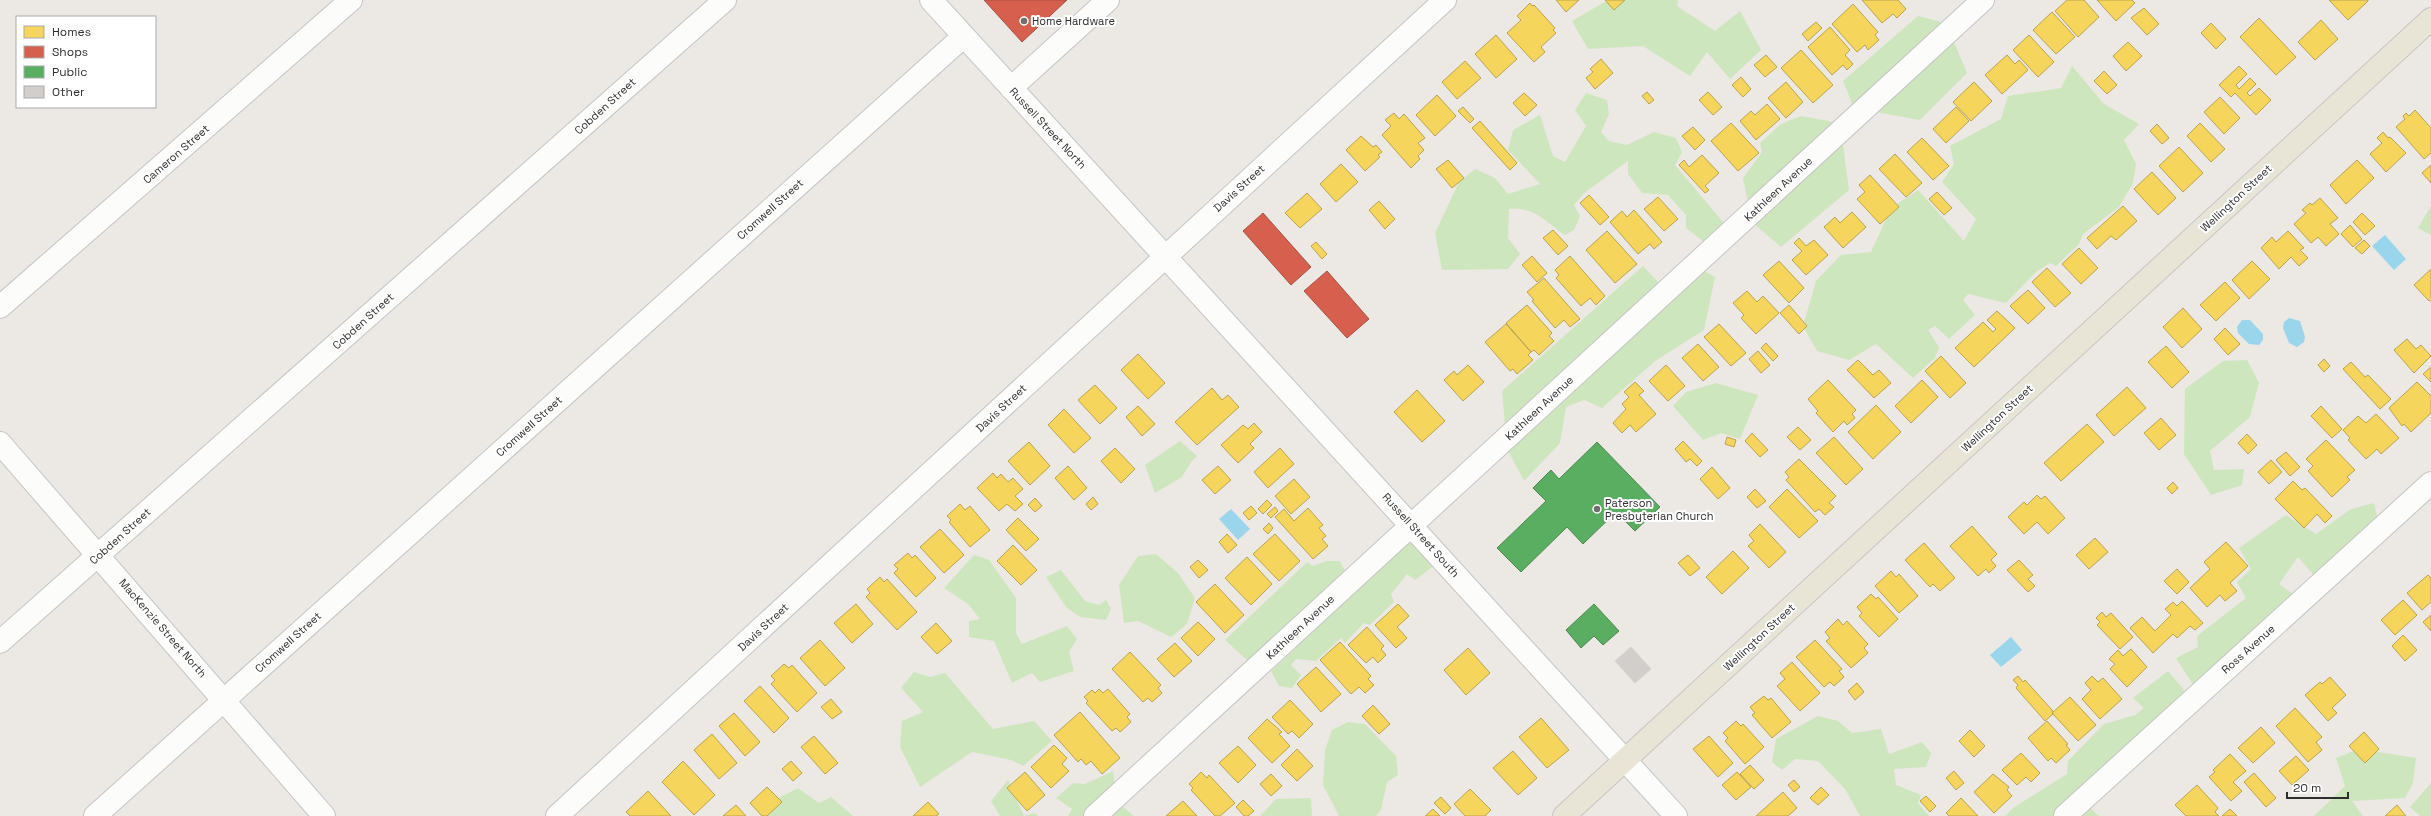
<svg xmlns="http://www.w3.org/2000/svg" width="2431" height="816" font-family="'Space Grotesk',sans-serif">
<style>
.green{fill:#cee6be}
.water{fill:#99d6ec}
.homes{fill:#f6d55c;stroke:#baa34e}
.shops{fill:#d6604d;stroke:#a45144}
.public{fill:#5aae61;stroke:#4d8852}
.building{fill:#d1cecb;stroke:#d7d4d0}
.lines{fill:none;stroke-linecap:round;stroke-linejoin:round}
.minor-casing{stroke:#c5c4c5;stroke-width:24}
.major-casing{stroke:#c6c5c4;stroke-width:24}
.minor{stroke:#fcfcfb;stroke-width:22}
.major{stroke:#e8e4d6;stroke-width:22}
.poi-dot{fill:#706f6e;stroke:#fff;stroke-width:1.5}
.labels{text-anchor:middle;stroke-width:4;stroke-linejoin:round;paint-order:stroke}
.poi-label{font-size:11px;fill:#2e2e2e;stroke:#fff;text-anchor:start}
.street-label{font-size:11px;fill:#2e2e2e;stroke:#fff}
</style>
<rect width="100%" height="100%" fill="#ece8e4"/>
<path class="green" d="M1608 0H1678L1677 6 1715 31 1740 11 1761 50 1730 79 1707 52 1690 76 1643 46 1588 49 1572 21Z
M1918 16 1946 23 1967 73 1920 120 1854 108 1843 81Z
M2072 66 2104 104 2139 124 2124 140 2136 164 2133 183 2119 207 2083 234 2079 244 2056 266 2050 263 2037 271 2006 303 1968 294 1963 300 1975 315 1949 339 1935 326 1928 330 1939 347 1935 358 1913 378 1876 344 1849 360 1817 351 1803 326 1816 281 1841 255 1871 252 1891 208 1918 190 1964 241 1976 219 1942 182 1954 164 1950 146 2001 119 2008 96 2061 88Z
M1586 93 1607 100 1609 114 1601 132 1609 141 1627 145 1654 132 1676 138 1682 152 1675 165 1728 228 1708 245 1686 228V215L1668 195 1642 193 1628 174V161L1584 193 1574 205 1580 216 1574 230 1565 235C1544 221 1536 207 1509 209L1508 238 1520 254 1508 269 1442 270 1435 233 1459 182 1475 169 1495 178 1508 194 1540 184 1508 150 1513 130 1540 115 1553 156 1565 162 1586 126 1575 110Z
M1801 116 1840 123 1849 190 1781 247 1752 222 1743 178 1762 152 1760 143 1781 124Z
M2431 206V235L2418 228Z
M1643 266 1661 285 1700 269 1715 277 1704 330 1655 361 1602 408 1584 400 1566 407 1560 443 1524 481 1507 449 1502 391Z
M2247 360 2259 383 2250 417 2210 451 2214 470 2244 469 2242 485 2211 495 2184 454 2185 389 2223 361Z
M1716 383 1758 395 1740 439 1721 433 1703 440 1673 406 1686 392Z
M1180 441 1197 456 1191 462 1182 477 1155 493 1145 465Z
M2374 503 2380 529 2317 579 2298 557 2279 584 2297 597 2195 688 2176 658 2198 647 2197 636 2246 598 2237 582 2251 569 2239 548 2286 515 2316 534 2351 509Z
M1417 543 1436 564 1415 580 1407 574 1391 594 1394 602 1370 625 1364 623 1345 643 1341 638 1316 661 1296 659 1291 665 1301 675 1292 688 1279 686 1271 671 1296 648 1280 633 1247 660 1225 640 1307 562 1313 566 1326 561H1340L1354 590 1363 586 1353 567 1375 547Z
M1156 554 1178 573 1195 598 1187 624 1171 637 1138 621 1124 623 1119 585 1138 556Z
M974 555 989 560 1016 598V633L1022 644 1067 626 1077 639 1069 652 1074 671 1040 682 1032 673 1012 683 994 641 969 637V621L980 619 968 604 944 588Z
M1061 570 1085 601 1099 605 1106 600 1111 609 1106 620 1080 617 1066 607 1046 577Z
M2168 671 2185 691 2182 714 2089 807 2099 816H2005L2013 808 2067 774 2068 761 2104 724 2135 715 2144 708 2133 698Z
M914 672 930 677 945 673 993 729 1034 721 1052 741 1023 766 1011 760 972 752 920 787 900 747 902 721 923 712 901 688Z
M1818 716 1838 721 1852 733 1881 729 1889 754 1922 742 1931 753 1926 767 1894 769 1896 785 1921 795 1918 803 1929 816H1860L1845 789 1818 761 1795 759 1782 770 1772 762 1776 739Z
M1348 722 1365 724 1396 756 1398 775 1387 782 1381 810 1376 816H1339L1323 785 1325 750 1332 730Z
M2359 749 2416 758 2413 783 2405 798 2352 801 2363 816H2314L2345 786 2336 758Z
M1113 771 1117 802 1134 816H1068L1072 809 1056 798 1073 783 1085 784Z
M1008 780 1024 816 1035 813 1038 816H1000L991 801Z
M2431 783V816H2420L2410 807Z
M798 788 819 803 831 797 853 816H765L763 806Z
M1311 798 1312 816H1260L1276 799Z"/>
<path class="water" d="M2385 235 2406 259 2394 270 2372 246Z
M2289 318 2300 321 2305 337 2304 342 2297 347 2289 343 2283 328 2284 322Z
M2242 320H2250L2263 334V340L2259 345 2249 344 2238 333 2237 327Z
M1231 509 1250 529 1238 540 1219 519Z
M2011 637 2022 650 2001 667 1990 655Z"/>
<path class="homes" d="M1556 0H1579L1566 12Z
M1605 0H1625L1614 10Z
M1862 0H1898L1906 9 1897 18 1893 14 1882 23Z
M2067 0H2084L2099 17 2078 37 2055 11Z
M2097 0H2132L2135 3 2116 21Z
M2329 0H2368V1L2348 20Z
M1530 3 1532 6 1534 5 1555 28 1553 30 1556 33 1541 47 1545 52 1534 62 1507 33 1521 20 1517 16Z
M1853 4 1878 32 1875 35 1879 40 1868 50 1865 45 1857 52 1832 24Z
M2144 8 2159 24 2147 35 2131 18Z
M2052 12 2075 37 2056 54 2033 30Z
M2259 18 2296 57 2276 75 2240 37Z
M2321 20 2338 39 2315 60 2298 42Z
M1816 22 1822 28 1808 41 1802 34Z
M2211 23 2226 39 2216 49 2201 33Z
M1830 27 1850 50 1845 55 1853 64 1847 70 1843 65 1832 75 1808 47Z
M1496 35 1517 59 1496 78 1475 54Z
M2029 35 2054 62 2038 77 2013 50Z
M2128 42 2142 56 2126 71 2113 56Z
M1801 50 1833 85 1813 103 1781 68Z
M1766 55 1777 67 1765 77 1754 65Z
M2007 55 2015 64 2019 60 2028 70 2002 94 1985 75Z
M1601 59 1613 73 1595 89 1586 78 1593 72 1590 69Z
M1465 61 1481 78 1457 99 1442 82Z
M2239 66 2247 74 2236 85 2239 89 2250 78 2256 84 2247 93 2250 96 2259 88 2271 100 2256 115 2235 93 2231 97 2219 85Z
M2104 71 2117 85 2107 94 2094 81Z
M1741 77 1751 89 1743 97 1732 85Z
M1786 82 1803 102 1786 118 1768 98Z
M1974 82 1992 101 1971 121 1953 102Z
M1647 92 1654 100 1649 104 1642 96Z
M1708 92 1722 107 1713 115 1699 100Z
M1524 93 1537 105 1525 116 1513 103Z
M1437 95 1456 116 1435 136 1416 115Z
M2220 97 2240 118 2224 134 2204 112Z
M1767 104 1780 119 1756 140 1740 121 1751 111 1755 115Z
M1463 107 1474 119 1470 123 1458 111Z
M1956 107 1969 121 1946 143 1933 129Z
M2415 110 2431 128V153L2424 159 2396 127 2405 119 2403 116 2406 113 2409 116Z
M1394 113 1399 119 1404 114 1425 138 1418 143 1424 150 1418 156 1420 159 1411 168 1382 135 1391 126 1385 120Z
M1480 121 1517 163 1510 170 1472 128Z
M1731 123 1759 153 1738 171 1711 141Z
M2200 123 2225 149 2211 162 2187 136Z
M2157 124 2169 138 2162 144 2150 131Z
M1693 127 1705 140 1695 150 1682 136Z
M2383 132 2388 138 2390 137 2406 153 2386 172 2370 154 2382 143 2377 138Z
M1361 136 1373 147 1376 145 1382 152 1378 155 1380 157 1365 171 1346 150Z
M1922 138 1949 166 1933 180 1907 152Z
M2179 147 2203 173 2183 192 2159 166Z
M1895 154 1922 183 1906 197 1879 169Z
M1702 155 1719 173 1705 186 1709 190 1705 193 1679 165 1684 160 1689 167Z
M1448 160 1464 178 1452 188 1436 169Z
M2357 160 2374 178 2346 204 2330 185Z
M1341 164 1358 182 1336 202 1320 184Z
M2431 165V183L2422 173Z
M2152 172 2176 198 2158 215 2134 189Z
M1870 175 1899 207 1880 224 1857 199 1865 192 1859 185Z
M1937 192 1952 208 1944 215 1929 199Z
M1307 193 1322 209 1300 228 1285 213Z
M1589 195 1609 217 1600 225 1580 203Z
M1658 197 1678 219 1664 231 1644 209Z
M2320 198 2338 218 2330 224 2339 234 2326 246 2318 237 2311 243 2294 224 2306 213 2302 210 2310 203 2312 205Z
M1379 201 1395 219 1385 229 1369 210Z
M2123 206 2137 221 2116 240 2111 236 2097 249 2087 238Z
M1634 210 1662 242 1654 249 1650 244 1638 254 1610 222 1622 211 1627 217Z
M1852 212 1866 227 1843 248 1824 227 1835 217 1840 223Z
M2362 213 2375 226 2365 235 2353 222Z
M2350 225 2362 239 2353 247 2341 234Z
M1553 230 1568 246 1558 255 1543 238Z
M1607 231 1637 264 1615 283 1586 250Z
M2288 231 2304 248 2300 250 2308 258 2299 266 2291 257 2279 269 2261 248 2272 237 2276 242Z
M1799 238 1806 246 1814 240 1828 255 1806 275 1792 260 1802 251 1794 243Z
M2364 240 2370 246 2362 254 2355 248Z
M1316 242 1327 254 1322 259 1311 246Z
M2079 248 2098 268 2081 284 2062 264Z
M1532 256 1547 273 1537 282 1522 265Z
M1570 256 1605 296 1596 305 1590 298 1581 306 1556 278 1559 275 1555 270Z
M1779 261 1804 288 1789 303 1763 275Z
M2252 261 2270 279 2249 299 2232 280Z
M2047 268 2071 293 2055 307 2032 282Z
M2431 269V300L2429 301 2414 285Z
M1544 278 1580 319 1570 327 1564 320 1555 328 1532 301 1534 300 1527 292Z
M2225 282 2240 298 2216 321 2200 305Z
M2028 290 2045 308 2028 324 2010 306Z
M1747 291 1757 302 1763 296 1779 313 1756 334 1741 318 1744 315 1733 303Z
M1527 305 1552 333 1549 336 1554 341 1539 355 1534 350 1531 352 1506 323Z
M1789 305 1807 326 1799 334 1780 313Z
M2183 308 2202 329 2182 348 2163 327Z
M1997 311 2015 328 1974 367 1955 348 1983 322 1993 332 1996 329 1987 320Z
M1506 324 1531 352 1528 355 1533 360 1517 374 1513 369 1510 371 1485 342Z
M1719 324 1746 353 1731 366 1704 337Z
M2225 328 2240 344 2228 355 2214 339Z
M2407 339 2416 349 2421 345 2431 356 2414 373 2394 350Z
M1766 343 1778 356 1773 361 1761 348Z
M1698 344 1719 367 1703 381 1682 358Z
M2166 346 2189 372 2172 388 2148 362Z
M1758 351 1770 365 1761 373 1749 359Z
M1138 354 1165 383 1148 399 1121 370Z
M1941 356 1966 383 1950 398 1925 371Z
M2324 359 2330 366 2324 372 2318 365Z
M1858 360 1873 375 1879 370 1891 383 1874 398 1847 370Z
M2351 362 2365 377 2368 375 2391 399 2380 409 2343 369Z
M1468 365 1484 382 1463 401 1444 380 1454 371 1457 375Z
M1666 365 1685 386 1668 401 1649 381Z
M2431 367V382L2423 374Z
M1828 380 1856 410 1852 414 1855 418 1847 425 1844 421 1833 432 1816 413 1818 411 1808 399Z
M1922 380 1938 397 1911 423 1895 406Z
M1635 382 1644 391 1639 395 1656 414 1636 432 1630 425 1622 433 1613 423 1626 409 1622 404 1629 397 1624 392Z
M2417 382 2431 396V413L2411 432 2404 424 2402 426 2389 408Z
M1095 385 1117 408 1100 424 1078 400Z
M2127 387 2146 408 2114 436 2096 415Z
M1212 388 1222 400 1228 395 1239 407 1197 445 1175 422Z
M1417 390 1445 421 1422 442 1394 412Z
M1876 405 1901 432 1873 459 1848 432Z
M1138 406 1155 424 1142 436 1126 417Z
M2321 406 2342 429 2332 438 2311 416Z
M1064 409 1091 438 1074 453 1048 425Z
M2376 414 2399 438 2381 454 2377 449 2366 459 2348 440 2350 438 2343 430 2358 416 2366 423Z
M2161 418 2176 435 2159 450 2144 433Z
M1254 423 1262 432 1250 444 1254 448 1238 463 1221 445 1243 425 1248 429Z
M2087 424 2104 442 2061 481 2044 463Z
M1798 427 1811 440 1800 450 1787 437Z
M1752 433 1768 450 1760 457 1745 441Z
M2247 434 2257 445 2248 454 2238 443Z
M1727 437 1736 440 1734 447 1725 444Z
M1834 437 1863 469 1846 485 1816 453Z
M2326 440 2355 470 2347 477 2350 480 2332 497 2308 471 2313 466 2306 459Z
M1683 441 1702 461 1697 466 1690 459 1686 462 1675 449Z
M1029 442 1050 466 1030 485 1008 461Z
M1115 448 1135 469 1121 483 1101 461Z
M1280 448 1294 464 1268 488 1254 472Z
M2286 452 2300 467 2290 476 2276 460Z
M1799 459 1836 496 1829 503 1834 507 1825 515 1819 509 1815 512 1786 480 1789 477 1785 472Z
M2271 460 2282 472 2269 484 2258 472Z
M1068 466 1087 488 1074 500 1055 478Z
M1218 466 1231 480 1215 494 1202 480Z
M1712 467 1730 488 1718 499 1700 479Z
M993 473 997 478 1001 474 1008 482 1013 478 1023 489 1015 496 1023 504 1015 511 1007 504 999 511 977 488Z
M1294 479 1310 497 1291 514 1275 496Z
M2293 481 2302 490 2305 488 2332 516 2325 523 2317 514 2304 528 2275 499Z
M2173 482 2178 488 2172 494 2167 488Z
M1755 489 1766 501 1757 508 1747 497Z
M1787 489 1818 521 1799 538 1769 507Z
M2037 495 2041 499 2045 496 2065 518 2048 534 2037 522 2024 534 2008 517 2024 502 2027 505Z
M1093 497 1098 504 1091 510 1086 504Z
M1035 498 1042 506 1035 512 1028 505Z
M1267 500 1272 505 1263 514 1258 509Z
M960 504 965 510 970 506 990 530 970 547 949 522 951 520 947 516Z
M1251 506 1257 513 1249 520 1243 513Z
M1275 507 1278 511 1271 518 1267 514Z
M1308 508 1323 525 1319 528 1326 536 1322 539 1328 546 1313 559 1275 517 1284 509 1294 521Z
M1018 518 1039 539 1026 551 1006 530Z
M1269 523 1273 528 1268 534 1263 529Z
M1760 524 1786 552 1769 568 1748 546 1754 541 1749 535Z
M1972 526 1997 554 1991 560 1996 566 1989 573 1986 569 1978 576 1950 546Z
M940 529 964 555 944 573 920 547Z
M1227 534 1237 545 1228 553 1219 542Z
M1275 534 1300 561 1279 581 1253 554Z
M2095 538 2108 552 2089 569 2076 555Z
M2226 542 2248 566 2230 583 2237 591 2225 601 2220 595 2207 607 2190 588 2210 569 2204 562Z
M1924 543 1955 578 1940 591 1933 584 1930 587 1905 560Z
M1013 545 1037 570 1021 585 997 561Z
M1733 551 1749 568 1722 594 1706 577Z
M908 553 912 558 915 555 936 578 916 597 894 573 898 569 894 565Z
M1688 555 1700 568 1690 576 1678 563Z
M1247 557 1272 584 1251 605 1225 578Z
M1198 560 1208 570 1199 578 1190 567Z
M2019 560 2033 575 2028 579 2035 586 2028 592 2007 570Z
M2177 569 2189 582 2177 594 2164 581Z
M1891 571 1896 577 1899 574 1918 596 1899 613 1875 586Z
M2428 575 2431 578V602L2422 610 2407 593Z
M880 577 884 582 887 579 917 612 897 630 866 597 870 593 867 589Z
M1215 584 1244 615 1225 633 1196 602Z
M1871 594 1876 599 1878 597 1898 619 1879 637 1859 616 1862 613 1857 607Z
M2403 600 2417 615 2395 635 2381 620Z
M2182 601 2203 623 2195 630 2190 626 2177 638 2173 634 2153 653 2130 628 2142 617 2155 631 2171 615 2165 609 2173 602 2177 606Z
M856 604 873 624 852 643 834 623Z
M1398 604 1409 616 1397 627 1407 638 1396 648 1375 625Z
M2102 612 2106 617 2111 613 2133 637 2120 649 2097 625 2100 622 2096 618Z
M2431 615V631L2423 622Z
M1838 619 1843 625 1847 621 1868 644 1864 648 1868 653 1851 668 1826 641 1830 638 1825 632Z
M1198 622 1215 639 1198 656 1181 638Z
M936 623 952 641 937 654 921 637Z
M1367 627 1384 646 1381 649 1386 655 1378 663 1373 657 1366 663 1348 645Z
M2403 635 2417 650 2405 661 2392 646Z
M820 640 845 668 825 686 800 658Z
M1815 640 1842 669 1839 671 1844 677 1834 686 1830 682 1824 687 1796 657Z
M1340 642 1371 676 1368 679 1374 685 1365 693 1359 687 1351 694 1320 660Z
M1175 643 1192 661 1174 677 1157 659Z
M1468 648 1490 673 1466 695 1444 670Z
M2131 649 2147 667 2127 687 2110 669 2115 664 2109 659 2118 650 2123 656Z
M1130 652 1161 685 1158 688 1162 693 1152 702 1148 698 1143 702 1112 669Z
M1792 662 1820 693 1800 711 1777 686 1785 679 1780 673Z
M784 664 789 668 792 665 817 693 797 712 771 684 775 680 771 676Z
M1316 667 1341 694 1321 712 1297 684Z
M2018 676 2023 682 2025 680 2052 710 2053 714 2045 721 2016 688 2018 685 2013 680Z
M2092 676 2098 682 2103 678 2122 699 2100 719 2082 699 2091 690 2085 683Z
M2330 677 2346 695 2332 708 2337 713 2328 721 2305 695 2320 682 2322 684Z
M1857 683 1864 692 1855 700 1848 691Z
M760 686 789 718 774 733 744 701Z
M1099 689 1103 693 1108 689 1130 714 1127 717 1131 722 1120 732 1116 728 1112 731 1086 703 1088 701 1084 697 1092 690 1095 693Z
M1764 696 1768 700 1771 698 1791 722 1772 738 1752 715 1755 713 1750 707Z
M2070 697 2096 725 2078 741 2052 713Z
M831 699 842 712 832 719 821 707Z
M1290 700 1313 724 1299 738 1292 731 1288 734 1272 717Z
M1373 705 1390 724 1379 734 1362 716Z
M2295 708 2322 737 2316 742 2322 750 2308 762 2276 726Z
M1080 712 1120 758 1102 774 1091 761 1086 765 1081 759 1078 762 1054 735Z
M734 713 760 742 745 756 719 726Z
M1541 718 1569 750 1547 768 1519 737Z
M1267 719 1282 732 1279 734 1290 746 1272 763 1248 738Z
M1736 721 1741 726 1743 724 1764 747 1745 764 1725 741 1728 738 1723 733Z
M2047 721 2068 744 2066 745 2070 750 2056 763 2051 758 2048 761 2028 738Z
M2261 727 2275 743 2253 763 2238 748Z
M1970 730 1985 746 1974 757 1959 741Z
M2364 732 2379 749 2365 763 2349 746Z
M712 734 737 763 719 779 694 750Z
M814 736 838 763 825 774 801 747Z
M1709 736 1733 763 1718 777 1693 749Z
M1054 745 1067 758 1062 764 1069 771 1051 788 1031 767Z
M1238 746 1256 765 1238 783 1219 763Z
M1297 749 1313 766 1297 781 1281 765Z
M1513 751 1537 778 1518 795 1493 768Z
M2021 753 2040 773 2031 782 2026 777 2017 785 2002 770Z
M2230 754 2246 771 2233 782 2242 791 2231 801 2209 777 2215 772 2213 770Z
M2296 756 2309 770 2292 785 2279 771Z
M683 761 715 795 694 815 662 782Z
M791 761 802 773 793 781 782 769Z
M1750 765 1764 780 1754 789 1740 774Z
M1954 771 1964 783 1956 790 1946 778Z
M1025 772 1045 795 1027 811 1007 788Z
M1201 772 1207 778 1209 775 1235 803 1220 816H1215L1191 790 1193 788 1189 784Z
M1737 772 1751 787 1736 800 1722 785Z
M2254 773 2276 798 2266 807 2244 782Z
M1271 774 1282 786 1271 796 1260 784Z
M1993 774 2009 787 2007 790 2012 796 1994 813 1974 792Z
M1794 780 1800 787 1794 792 1788 785Z
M2197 785 2218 808 2215 812 2219 816H2186L2175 805Z
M767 787 782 802 767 816H762L750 803Z
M1821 787 1829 795 1818 805 1810 798Z
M1470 789 1491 810 1485 816H1465L1454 804Z
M648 791 671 816H630L626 812Z
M1783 792 1797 808 1788 816H1756Z
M1926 796 1936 806 1930 812 1920 801Z
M1441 797 1451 808 1445 814 1434 803Z
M1961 798 1978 816H1949L1946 813Z
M1243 800 1254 811 1248 816H1244L1236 807Z
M1183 801 1197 816H1166Z
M928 802 939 814 936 816H913Z
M736 805 746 816H723Z
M2397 805 2406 816H2385Z
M1433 809 1440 816H1425Z
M2230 809 2237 816H2222Z"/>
<path class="shops" d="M984 0H1067L1022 42Z
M1263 213 1311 267 1291 285 1243 231Z
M1327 271 1369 319 1347 338 1304 291Z"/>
<path class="public" d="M1597 442 1660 507 1635 531 1616 512 1583 544 1567 527 1521 572 1497 548 1546 501 1533 488 1551 470 1559 479Z
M1594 604 1619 631 1603 645 1594 636 1581 648 1566 630Z"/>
<path class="building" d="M1631 647 1651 669 1635 683 1615 661Z"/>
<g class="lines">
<defs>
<path id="minor" d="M931 0 1676 816
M1011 88 1108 0
M0 307 351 0
M0 443 324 816
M0 642 725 0
M95 816 964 36
M557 816 1445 0
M1095 816 1983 0
M2065 816 2431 483"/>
<path id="major" d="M1564 816 2431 19"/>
</defs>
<use href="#minor" class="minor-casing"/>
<use href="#major" class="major-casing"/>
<use href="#minor" class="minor"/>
<use href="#major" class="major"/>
</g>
<g class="poi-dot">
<circle cx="1024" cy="21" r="4"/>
<circle cx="1597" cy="509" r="4"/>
</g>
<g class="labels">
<g class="poi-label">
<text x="1032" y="25">Home Hardware</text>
<text x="1605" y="507">Paterson<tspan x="1605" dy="13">Presbyterian Church</tspan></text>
</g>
<g class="street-label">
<text transform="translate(605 106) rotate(-42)" y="4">Cobden Street</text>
<text transform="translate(1048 128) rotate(47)" y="4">Russell Street North</text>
<text transform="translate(176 154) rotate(-41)" y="4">Cameron Street</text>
<text transform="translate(1239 188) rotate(-42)" y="4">Davis Street</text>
<text transform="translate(1778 189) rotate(-43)" y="4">Kathleen Avenue</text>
<text transform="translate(2236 198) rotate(-43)" y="4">Wellington Street</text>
<text transform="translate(770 209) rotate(-42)" y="4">Cromwell Street</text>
<text transform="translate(363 321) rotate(-42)" y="4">Cobden Street</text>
<text transform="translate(1001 408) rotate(-43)" y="4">Davis Street</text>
<text transform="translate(1539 408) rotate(-43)" y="4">Kathleen Avenue</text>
<text transform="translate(1997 418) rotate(-43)" y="4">Wellington Street</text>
<text transform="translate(529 426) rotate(-42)" y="4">Cromwell Street</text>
<text transform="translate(1421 535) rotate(48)" y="4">Russell Street South</text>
<text transform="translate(120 536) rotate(-42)" y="4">Cobden Street</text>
<text transform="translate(763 627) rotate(-43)" y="4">Davis Street</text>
<text transform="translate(1300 627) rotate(-43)" y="4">Kathleen Avenue</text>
<text transform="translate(163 628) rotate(49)" y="4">MacKenzie Street North</text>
<text transform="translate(1759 637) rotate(-43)" y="4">Wellington Street</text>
<text transform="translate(288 642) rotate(-42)" y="4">Cromwell Street</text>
<text transform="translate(2248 649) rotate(-42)" y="4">Ross Avenue</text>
</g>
</g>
<rect x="16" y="16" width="140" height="92" fill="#ffffff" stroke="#ababab"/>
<rect x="24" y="26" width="20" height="12" fill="#f6d55c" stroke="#ababab"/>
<text x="52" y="36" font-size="12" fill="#2e2e2e">Homes</text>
<rect x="24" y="46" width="20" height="12" fill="#d6604d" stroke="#ababab"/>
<text x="52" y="56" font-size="12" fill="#2e2e2e">Shops</text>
<rect x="24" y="66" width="20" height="12" fill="#5aae61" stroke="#ababab"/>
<text x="52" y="76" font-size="12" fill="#2e2e2e">Public</text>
<rect x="24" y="86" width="20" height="12" fill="#d1cecb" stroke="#ababab"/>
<text x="52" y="96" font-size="12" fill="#2e2e2e">Other</text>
<path d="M2287 792v6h61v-6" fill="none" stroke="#2e2e2e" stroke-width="2"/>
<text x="2293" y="792" font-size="12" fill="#2e2e2e" stroke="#ffffff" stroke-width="3" paint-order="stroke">20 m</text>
</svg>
